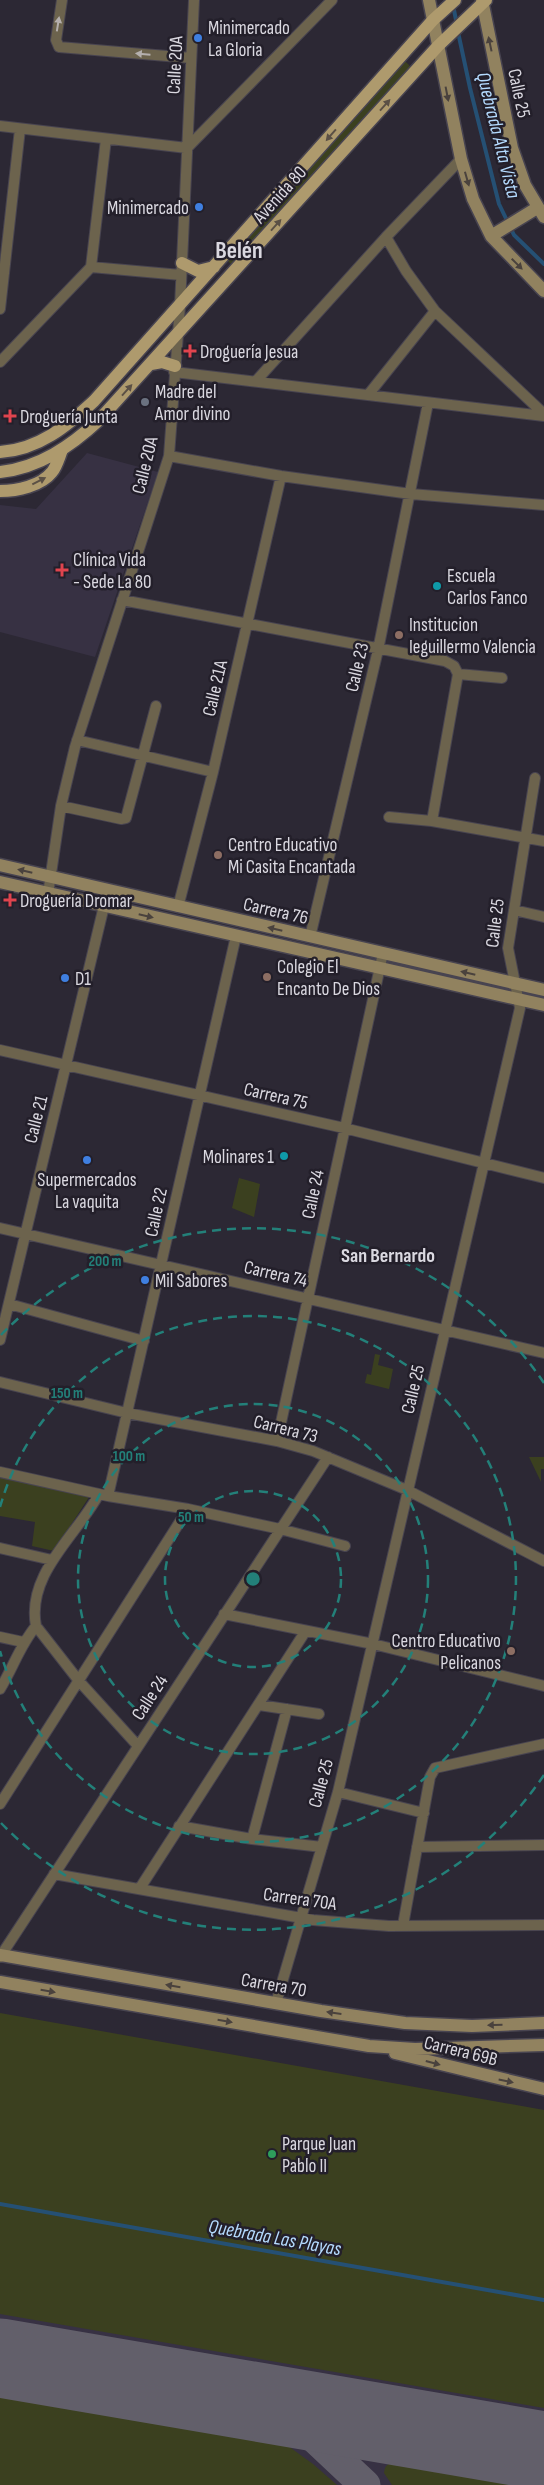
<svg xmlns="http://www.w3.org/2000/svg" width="544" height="2485" font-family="'Sofia Sans Condensed',sans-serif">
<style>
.built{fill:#373143}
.green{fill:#3b401f}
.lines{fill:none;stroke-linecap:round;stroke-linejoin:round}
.stream{stroke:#255074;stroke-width:4}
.taxiway{stroke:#625f6a;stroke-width:31}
.runway{stroke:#625f6a;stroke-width:79}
.street-casing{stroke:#484450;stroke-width:12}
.secondary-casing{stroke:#484450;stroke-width:15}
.primary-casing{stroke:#484450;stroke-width:15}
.street{stroke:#6c634d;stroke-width:10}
.secondary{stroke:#91825f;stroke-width:12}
.primary{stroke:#ae9a6d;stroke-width:12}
.oneway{fill:#b4afad}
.oneway2{fill:#4a423d}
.oneway3{fill:#5b5045}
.ring{fill:none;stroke:#238079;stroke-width:2.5;stroke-dasharray:9 6}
.shop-dot{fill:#3f7fe0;stroke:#231f2a;stroke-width:2}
.health-dot{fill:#e0444e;stroke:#231f2a;stroke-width:2}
.worship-dot{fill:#6b7280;stroke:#231f2a;stroke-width:2}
.culture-dot{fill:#0f9aa8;stroke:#231f2a;stroke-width:2}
.education-dot{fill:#8d6e63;stroke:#231f2a;stroke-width:2}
.leisure-dot{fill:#2e9e5b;stroke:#231f2a;stroke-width:2}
.labels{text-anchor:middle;stroke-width:5;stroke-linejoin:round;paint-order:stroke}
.poi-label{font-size:19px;fill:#dad8e0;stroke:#231f2a;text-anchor:start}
.street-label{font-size:19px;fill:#dad8e0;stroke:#231f2a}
.water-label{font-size:20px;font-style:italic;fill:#b5dbff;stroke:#231f2a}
.neighbourhood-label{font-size:20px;font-weight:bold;fill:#dad8e0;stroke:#231f2a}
.district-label{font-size:24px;font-weight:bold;fill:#dad8e0;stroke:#231f2a}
.centre{fill:#238079;stroke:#231f2a;stroke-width:2.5}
.ring-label{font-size:15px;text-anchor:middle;font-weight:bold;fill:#238079;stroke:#231f2a;stroke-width:5;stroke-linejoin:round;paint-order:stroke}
</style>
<rect width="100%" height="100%" fill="#2c2834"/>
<path class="built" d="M87 453 158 472 95 657 0 632V505L36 509Z
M0 2198 544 2293V2485H0Z"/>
<path class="green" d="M405 61 411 67 232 265 226 259Z
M239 1178 260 1184 254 1217 232 1208Z
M375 1354 380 1355 378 1365 393 1369 389 1389 365 1383 367 1374 371 1375Z
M529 1457H544V1469H541V1482Z
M0 1475 91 1494 54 1551 32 1546 35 1522 0 1516Z
M0 2013 544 2110V2408L0 2314Z
M0 2395 284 2443 313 2464 337 2485H0Z
M396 2462 531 2485H392L384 2473C385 2465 388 2463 396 2462Z"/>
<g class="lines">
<path class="stream" d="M453 5 457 25
M458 32 470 88 499 204 514 235 544 264
M0 2204 544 2300"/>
<path class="taxiway" d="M281 2406 365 2485"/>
<path class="runway" d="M0 2358 544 2451"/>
<defs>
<path id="street" d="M62 0 56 40 59 47 191 58
M0 126 187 148 332 0
M386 237 406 271 435 311 544 414
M91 267 181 275
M0 309 20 129
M0 362 91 267 106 139
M174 372 544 416
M256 381 386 237 461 159
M368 395 435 311
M169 456 281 476 411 494 544 505
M122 600 445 661 454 666 458 674 432 821
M458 674 502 678
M77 740 213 772
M61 806 121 819 126 818 156 706
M389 817 432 821 544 841
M48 894 61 806 75 747 169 456 180 306 194 0
M178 907 213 772 281 476
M514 910 544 917
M310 937 378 650 428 403
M0 1050 344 1128 544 1178
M0 1228 544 1353
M9 1304 144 1341
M0 1340 104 906
M0 1382 127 1413 277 1441 313 1451 407 1490 544 1561
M277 1441 383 953
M0 1472 108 1496 188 1509 280 1529 345 1546
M108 1496 236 936
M0 1548 52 1560
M224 1614 373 1644 544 1686
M36 1626 79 1681 138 1746
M0 1637 23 1642
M0 1689C13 1668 20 1645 36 1626 26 1574 77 1535 99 1494
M259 1705 319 1714
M338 1792 424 1813
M0 1804 188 1509
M179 1826 252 1839 322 1847
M252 1839 287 1709
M417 1847 544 1845
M54 1874 313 1920 389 1926 544 1925
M140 1888 305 1632
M403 1925 430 1777 435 1768 544 1744
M0 1957 328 1457
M276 2003 338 1792 520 1008 508 948 535 778"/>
<path id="secondary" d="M429 0 461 159 473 199 491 236 544 291
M482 0 512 148 525 185 544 217
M491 236 537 208
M0 865 544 990
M0 882 544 1005
M0 1955 321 2011 405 2023 472 2026 544 2023
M0 1982 369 2046 415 2049 544 2045
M395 2053 544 2089"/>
<path id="primary" d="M182 263 198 271 214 267
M151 364 162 362 175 366
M0 452C38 450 67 426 94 401L433 20 455 0
M0 472C39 468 71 446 99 420L438 46 486 0
M0 491C17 491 41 486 52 472 57 466 59 457 62 450"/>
</defs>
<use href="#street" class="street-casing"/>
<use href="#secondary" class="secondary-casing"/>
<use href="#primary" class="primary-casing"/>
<use href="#street" class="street"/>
<use href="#secondary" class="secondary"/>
<use href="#primary" class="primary"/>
</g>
<defs><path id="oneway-solid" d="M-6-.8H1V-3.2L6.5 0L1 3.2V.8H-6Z" transform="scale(1.25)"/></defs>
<g class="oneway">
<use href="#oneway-solid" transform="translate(58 24) rotate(-81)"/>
<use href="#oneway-solid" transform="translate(143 54) rotate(-175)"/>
</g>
<g class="oneway2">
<use href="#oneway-solid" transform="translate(490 44) rotate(-102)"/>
<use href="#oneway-solid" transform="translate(447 94) rotate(79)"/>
<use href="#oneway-solid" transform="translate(467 179) rotate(74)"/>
<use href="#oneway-solid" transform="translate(517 264) rotate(45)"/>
<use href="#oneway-solid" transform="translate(25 871) rotate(-167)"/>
<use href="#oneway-solid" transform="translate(146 916) rotate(13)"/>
<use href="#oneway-solid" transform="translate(275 929) rotate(-167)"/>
<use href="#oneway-solid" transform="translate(468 973) rotate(-167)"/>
<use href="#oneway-solid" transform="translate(173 1986) rotate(-170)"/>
<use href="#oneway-solid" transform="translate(48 1991) rotate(10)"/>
<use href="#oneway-solid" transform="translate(334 2013) rotate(-172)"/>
<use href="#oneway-solid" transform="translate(225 2021) rotate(10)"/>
<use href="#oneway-solid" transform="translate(495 2025) rotate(178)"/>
<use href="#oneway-solid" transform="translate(433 2063) rotate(15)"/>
<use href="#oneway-solid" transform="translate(506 2081) rotate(12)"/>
</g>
<g class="oneway3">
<use href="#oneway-solid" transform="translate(385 105) rotate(-48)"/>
<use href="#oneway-solid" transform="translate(331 135) rotate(131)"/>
<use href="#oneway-solid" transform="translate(276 225) rotate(-48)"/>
<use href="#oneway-solid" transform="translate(127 390) rotate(-48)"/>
<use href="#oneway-solid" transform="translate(39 481) rotate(-27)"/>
</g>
<g class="ring">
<circle cx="253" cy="1579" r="88"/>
<circle cx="253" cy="1579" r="175"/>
<path d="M0 1507A263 263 0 1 1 0 1651"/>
<path d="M544 1775A351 351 0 0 1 1 1823M1 1335A351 351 0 0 1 544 1383"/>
</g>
<g class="shop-dot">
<circle cx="198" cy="38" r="5"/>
<circle cx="199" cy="207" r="5"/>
<circle cx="65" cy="978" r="5"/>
<circle cx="87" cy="1160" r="5"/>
<circle cx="145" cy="1280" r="5"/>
</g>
<g class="health-dot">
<path d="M187.5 343.5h5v5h5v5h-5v5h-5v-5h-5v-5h5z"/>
<path d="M7.5 408.5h5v5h5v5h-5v5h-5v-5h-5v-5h5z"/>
<path d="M59.5 562.5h5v5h5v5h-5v5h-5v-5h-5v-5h5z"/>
<path d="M7.5 892.5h5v5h5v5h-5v5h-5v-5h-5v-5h5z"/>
</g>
<circle class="worship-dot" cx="145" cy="402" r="5"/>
<g class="culture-dot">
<circle cx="437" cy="586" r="5"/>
<circle cx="284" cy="1156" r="5"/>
</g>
<g class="education-dot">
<circle cx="399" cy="635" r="5"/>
<circle cx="218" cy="855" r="5"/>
<circle cx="267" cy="977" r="5"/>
<circle cx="511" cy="1651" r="5"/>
</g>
<circle class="leisure-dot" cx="272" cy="2154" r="5"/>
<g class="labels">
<g class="poi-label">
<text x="208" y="34">Minimercado<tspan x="208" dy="22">La Gloria</tspan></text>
<text x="189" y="214" text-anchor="end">Minimercado</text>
<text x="200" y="358">Droguería Jesua</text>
<text x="155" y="398">Madre del<tspan x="155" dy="22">Amor divino</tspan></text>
<text x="20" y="423">Droguería Junta</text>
<text x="73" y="566">Clínica Vida<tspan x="73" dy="22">- Sede La 80</tspan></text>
<text x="447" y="582">Escuela<tspan x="447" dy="22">Carlos Fanco</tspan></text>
<text x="409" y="631">Institucion<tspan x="409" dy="22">Ieguillermo Valencia</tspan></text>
<text x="228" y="851">Centro Educativo<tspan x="228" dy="22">Mi Casita Encantada</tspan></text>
<text x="20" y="907">Droguería Dromar</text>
<text x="277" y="973">Colegio El<tspan x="277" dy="22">Encanto De Dios</tspan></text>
<text x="75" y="985">D1</text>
<text x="274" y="1163" text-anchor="end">Molinares 1</text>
<text x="87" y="1186" text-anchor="middle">Supermercados<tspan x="87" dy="22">La vaquita</tspan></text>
<text x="155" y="1287">Mil Sabores</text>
<text x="501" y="1647" text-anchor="end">Centro Educativo<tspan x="501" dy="22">Pelicanos</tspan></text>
<text x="282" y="2150">Parque Juan<tspan x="282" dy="22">Pablo II</tspan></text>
</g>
<g class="street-label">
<text transform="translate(174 65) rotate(-87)" y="7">Calle 20A</text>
<text transform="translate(520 93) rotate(78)" y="7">Calle 25</text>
<text transform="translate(279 194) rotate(-48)" y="7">Avenida 80</text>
<text transform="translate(144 465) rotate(-76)" y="7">Calle 20A</text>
<text transform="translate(356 667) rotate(-77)" y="7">Calle 23</text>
<text transform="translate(214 688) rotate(-77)" y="7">Calle 21A</text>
<text transform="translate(276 910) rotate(13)" y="7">Carrera 76</text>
<text transform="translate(494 923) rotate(-83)" y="7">Calle 25</text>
<text transform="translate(276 1095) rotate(13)" y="7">Carrera 75</text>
<text transform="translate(35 1119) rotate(-76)" y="7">Calle 21</text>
<text transform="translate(312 1194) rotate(-78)" y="7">Calle 24</text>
<text transform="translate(155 1212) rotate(-78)" y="7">Calle 22</text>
<text transform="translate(276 1273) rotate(13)" y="7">Carrera 74</text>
<text transform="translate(412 1389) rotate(-77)" y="7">Calle 25</text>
<text transform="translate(286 1428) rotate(14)" y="7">Carrera 73</text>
<text transform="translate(149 1697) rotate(-57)" y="7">Calle 24</text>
<text transform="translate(320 1783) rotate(-75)" y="7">Calle 25</text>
<text transform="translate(300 1898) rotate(8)" y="7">Carrera 70A</text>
<text transform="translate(274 1984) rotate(10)" y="7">Carrera 70</text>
<text transform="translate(461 2050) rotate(14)" y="7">Carrera 69B</text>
</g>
<g class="water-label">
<text transform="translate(499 135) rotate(76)" y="7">Quebrada Alta Vista</text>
<text transform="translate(275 2237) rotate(10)" y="7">Quebrada Las Playas</text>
</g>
<g class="neighbourhood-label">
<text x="388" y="1262">San Bernardo</text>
</g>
<g class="district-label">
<text x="239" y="258">Belén</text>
</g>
</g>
<circle cx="253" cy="1579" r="8" class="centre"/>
<g class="ring-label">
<text x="105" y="1266">200 m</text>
<text x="67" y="1398">150 m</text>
<text x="129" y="1461">100 m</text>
<text x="191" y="1522">50 m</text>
</g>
</svg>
